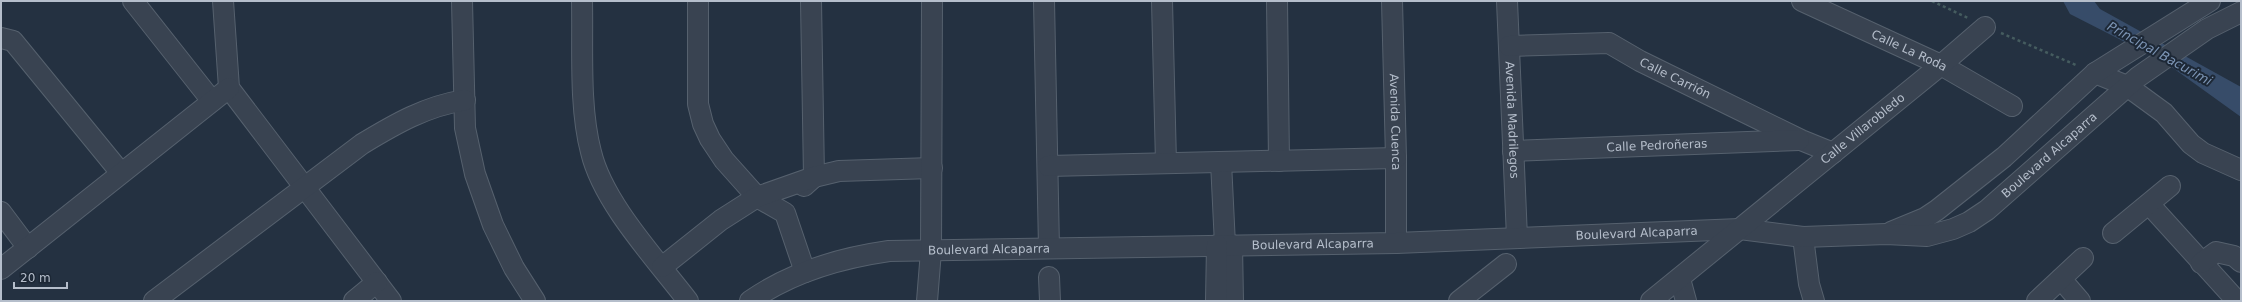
<svg xmlns="http://www.w3.org/2000/svg" width="2242" height="302" font-family="'DejaVu Sans',sans-serif">
<style>
.water{fill:#374c69}
.lines{fill:none;stroke-linecap:round;stroke-linejoin:round}
.minor-casing{stroke:#56616e;stroke-width:22}
.path{stroke:#455c5f;stroke-width:2.5;stroke-dasharray:3 3;stroke-linecap:butt}
.minor{stroke:#394351;stroke-width:20}
.labels{text-anchor:middle;stroke-width:4;stroke-linejoin:round;paint-order:stroke}
.street-label{font-size:12px;fill:#b5becb;stroke:#1d2836}
.water-label{font-size:13px;font-style:italic;fill:#7c94b4;stroke:#1d2836}
</style>
<rect width="100%" height="100%" fill="#243141"/>
<path class="water" d="M2063 1H2094L2100 9 2241 87V117L2166 63 2070 14Z"/>
<g class="lines">
<defs>
<g id="minor">
<path d="M133 1 212 101"/>
<path d="M223 1 229 88 391 301"/>
<path d="M462 1 465 128 475 174 493 225 514 268 535 301"/>
<path d="M582 1C583 48 579 107 591 152 603 203 656 259 688 301"/>
<path d="M698 1V104L703 124 710 139 724 160 757 197 785 213 805 272"/>
<path d="M1044 1 1049 248"/>
<path d="M1162 1 1166 163"/>
<path d="M1277 1 1279 161"/>
<path id="s1" d="M1392 1 1396 158V243"/>
<path id="s2" d="M1507 1 1517 238"/>
<path id="s3" d="M1802 1 1941 65 2012 106"/>
<path d="M1 38 13 41 121 173"/>
<path id="s4" d="M1509 46 1609 43 1640 61 1801 140 1833 153"/>
<path d="M2095 73 2127 86 2164 113 2191 144 2203 153 2241 170"/>
<path id="s5" d="M1513 151 1799 140"/>
<path d="M1221 162 1225 245"/>
<path d="M1048 166 1396 158"/>
<path d="M804 186 814 177 811 1"/>
<path d="M2149 204 2237 301"/>
<path d="M1 212 28 248"/>
<path d="M1891 232 1925 218 1937 210 2004 157 2095 73 2210 1"/>
<path d="M2113 233 2170 186"/>
<path d="M1803 237 1809 284 1814 301"/>
<path d="M1232 245 1233 301"/>
<path d="M2201 263 2216 252 2234 256 2241 262"/>
<path d="M662 267 721 220 757 197 814 177 839 171 932 168"/>
<path d="M1 269 229 88"/>
<path d="M1049 277 1050 301"/>
<path d="M1680 279 1686 301"/>
<path d="M2061 279 2080 301"/>
<path d="M154 301 362 144C395 124 426 106 465 100"/>
<path d="M354 301 377 282"/>
<path id="s6" d="M750 301C791 272 840 258 889 251L1396 243 1740 229 1803 237 1886 234 1927 236 1953 229 1969 222 1987 210 2138 77 2207 29 2241 12"/>
<path d="M927 301 931 251 932 1"/>
<path d="M1216 301 1217 245"/>
<path d="M1459 301 1506 264"/>
<path id="s7" d="M1651 301 1941 65 1985 27"/>
<path d="M2037 301 2083 258"/>
</g>
</defs>
<use href="#minor" class="minor-casing"/>
<path class="path" d="M1932 1 1968 18
M2001 33 2076 65"/>
<use href="#minor" class="minor"/>
</g>
<g class="labels">
<g class="street-label">
<text dy="4" stroke="none"><textPath href="#s3" startOffset="118">Calle La Roda</textPath></text>
<text dy="4" stroke="none"><textPath href="#s4" startOffset="175">Calle Carrión</textPath></text>
<text dy="4" stroke="none"><textPath href="#s2" startOffset="119">Avenida Madrilegos</textPath></text>
<text dy="4" stroke="none"><textPath href="#s1" startOffset="121">Avenida Cuenca</textPath></text>
<text dy="4" stroke="none"><textPath href="#s7" startOffset="273">Calle Villarobledo</textPath></text>
<text dy="4" stroke="none"><textPath href="#s5" startOffset="144">Calle Pedroñeras</textPath></text>
<text dy="4" stroke="none"><textPath href="#s6" startOffset="1337">Boulevard Alcaparra</textPath></text>
<text dy="4" stroke="none"><textPath href="#s6" startOffset="897">Boulevard Alcaparra</textPath></text>
<text dy="4" stroke="none"><textPath href="#s6" startOffset="573">Boulevard Alcaparra</textPath></text>
<text dy="4" stroke="none"><textPath href="#s6" startOffset="249">Boulevard Alcaparra</textPath></text>
</g>
<g class="water-label">
<text transform="translate(2160 53) rotate(29)" y="5">Principal Bacurimi</text>
</g>
</g>
<rect width="2242" height="302" fill="none" stroke="#b5becb" stroke-width="4"/>
<path d="M14 282v6h53v-6" fill="none" stroke="#b5becb" stroke-width="2"/>
<text x="20" y="282" font-size="12" fill="#b5becb" stroke="#1d2836" stroke-width="3" paint-order="stroke">20 m</text>
</svg>
